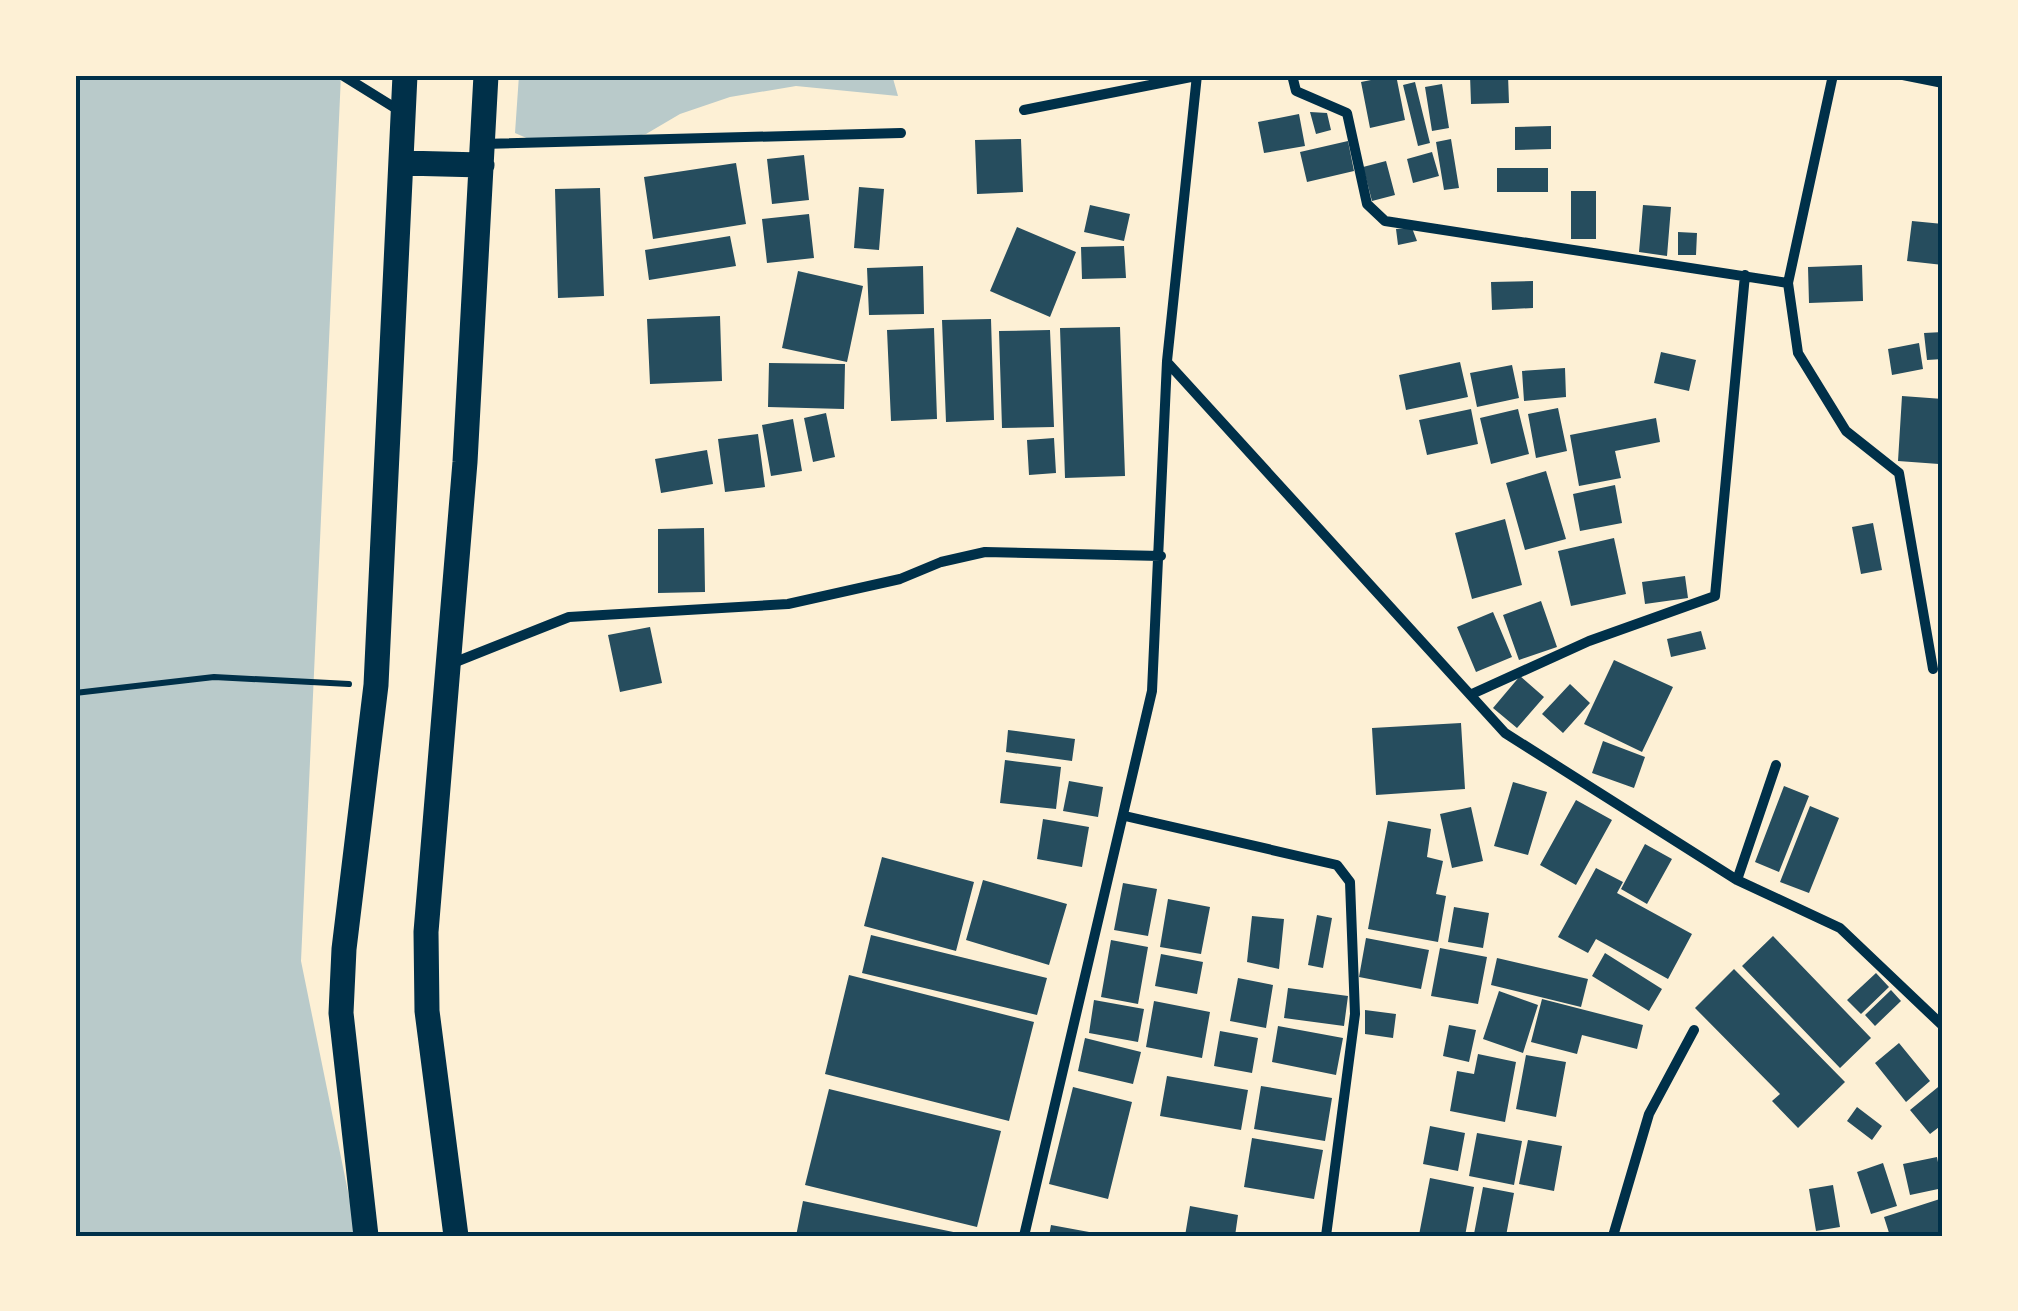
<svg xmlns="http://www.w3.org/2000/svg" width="2018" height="1311" font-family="'Titillium Web',sans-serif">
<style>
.green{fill:#b9caca}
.building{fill:#264d5e}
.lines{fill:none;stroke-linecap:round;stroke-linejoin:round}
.path{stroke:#003049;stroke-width:6}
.minor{stroke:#003049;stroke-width:10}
.primary{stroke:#003049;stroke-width:25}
.neatline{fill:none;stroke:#003049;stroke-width:4}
</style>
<rect width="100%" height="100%" fill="#fdf0d5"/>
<path class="green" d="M75 75H341L301 961 357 1236H75Z
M519 75H892L898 96 796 86 730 97 680 114 646 134 612 141 538 143 515 133Z"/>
<path class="building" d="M1396 75 1405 120 1370 128 1361 82Z
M1470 75H1508L1509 103 1471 104Z
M1415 82 1430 143 1418 146 1403 85Z
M1442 84 1449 128 1432 131 1425 87Z
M1310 112 1327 113 1331 130 1316 134Z
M1299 114 1305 146 1264 153 1258 122Z
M1551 126V149L1515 150V127Z
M1021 139 1023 192 977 194 975 140Z
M1451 139 1459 188 1444 190 1436 142Z
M1348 141 1354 171 1307 182 1300 152Z
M1432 152 1439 176 1413 183 1407 159Z
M804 155 809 200 772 204 767 159Z
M1386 161 1395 195 1372 201 1363 167Z
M736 163 746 224 653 239 644 177Z
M1497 168H1548V192H1497Z
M859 187 884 189 879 250 854 248Z
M600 188 604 296 558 298 555 189Z
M1571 191H1596V239H1571Z
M1090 205 1130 214 1124 241 1084 232Z
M1643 205 1671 207 1667 256 1639 252Z
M809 214 814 258 767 263 762 219Z
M1912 221 1943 224V265L1907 261Z
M1017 227 1076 252 1050 317 990 291Z
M1412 228 1417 241 1398 245 1396 229Z
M1678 232 1697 233 1696 255H1678Z
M730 236 736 266 649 280 645 250Z
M1124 246 1126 278 1082 279 1081 247Z
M1862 265 1863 301 1809 303 1808 267Z
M923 266 924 314 869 315 867 268Z
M798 271 863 286 847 362 782 348Z
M1533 281V308L1492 310 1491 282Z
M720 316 722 381 650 384 647 319Z
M991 319 994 420 946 422 942 320Z
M1120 327 1125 476 1065 478 1060 328Z
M934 328 937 419 891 421 887 330Z
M1050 330 1054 427 1002 428 999 331Z
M1943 332V359L1927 360 1924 333Z
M1919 343 1923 369 1892 375 1888 349Z
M1661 352 1696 360 1689 391 1654 383Z
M1460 362 1468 397 1406 410 1399 375Z
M769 363 845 364 844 409 768 407Z
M1512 365 1519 398 1477 407 1470 373Z
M1565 368 1566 397 1524 401 1522 371Z
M1902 396 1943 399 1939 464 1898 461Z
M1558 408 1567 451 1536 458 1528 414Z
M1471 409 1478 444 1427 455 1419 420Z
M1518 409 1529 454 1491 464 1480 418Z
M826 413 835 457 813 462 804 418Z
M1656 418 1660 442 1615 451 1621 478 1579 486 1570 435Z
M793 419 802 471 771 476 762 425Z
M758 434 765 487 725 492 718 439Z
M1054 438 1056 473 1029 475 1027 440Z
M707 450 713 484 661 493 655 459Z
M1546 471 1566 539 1525 550 1506 483Z
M1615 485 1622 523 1580 531 1573 494Z
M1505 519 1522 585 1472 599 1455 533Z
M1873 523 1882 570 1861 574 1852 527Z
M704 528 705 592 658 593V529Z
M1614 538 1626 594 1571 606 1558 551Z
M1685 576 1688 598 1645 604 1642 582Z
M1541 601 1557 647 1519 660 1503 615Z
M1493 612 1512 657 1476 672 1457 627Z
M650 627 662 683 620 692 608 635Z
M1701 631 1706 649 1671 657 1667 639Z
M1614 660 1673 687 1642 752 1584 724Z
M1520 676 1544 697 1517 728 1493 708Z
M1570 684 1590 703 1563 733 1542 714Z
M1461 723 1465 789 1376 795 1372 728Z
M1008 730 1075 739 1072 761 1006 752Z
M1603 741 1645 757 1634 788 1592 773Z
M1005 760 1061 767 1056 809 1000 803Z
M1069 781 1103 787 1098 817 1063 811Z
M1513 782 1547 792 1528 855 1494 846Z
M1784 786 1809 796 1779 872 1755 862Z
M1576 800 1612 820 1576 885 1540 865Z
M1810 806 1839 818 1809 893 1780 882Z
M1471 807 1483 861 1452 868 1440 814Z
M1043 819 1089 827 1082 867 1037 859Z
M1388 821 1431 829 1427 857 1443 861 1436 894 1446 896 1438 942 1368 929Z
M1645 844 1672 859 1647 904 1621 889Z
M882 857 974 882 956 951 864 926Z
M1596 868 1623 882 1617 893 1692 934 1668 979 1596 939 1588 953 1558 937Z
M983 880 1067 904 1049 965 966 940Z
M1123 883 1157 889 1148 936 1114 930Z
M1168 899 1210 907 1201 954 1160 947Z
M1454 907 1489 913 1483 948 1448 942Z
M1317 915 1332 918 1323 968 1308 965Z
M1252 916 1284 919 1279 969 1247 962Z
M871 935 1047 978 1037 1015 862 973Z
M1773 936 1871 1038 1840 1068 1742 966Z
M1366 938 1429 950 1421 989 1359 977Z
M1111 940 1148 947 1138 1004 1101 997Z
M1440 948 1487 957 1478 1004 1431 996Z
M1605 953 1662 989 1649 1011 1592 976Z
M1161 954 1203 962 1197 994 1155 986Z
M1497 958 1588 979 1581 1007 1491 985Z
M1734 969 1845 1082 1798 1128 1772 1101 1780 1094 1695 1008Z
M1876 973 1889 987 1861 1014 1847 1000Z
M849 975 1034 1022 1009 1121 825 1074Z
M1238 978 1273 985 1266 1028 1230 1021Z
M1288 988 1348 996 1344 1026 1284 1018Z
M1891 990 1901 1001 1875 1026 1865 1015Z
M1499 991 1538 1005 1523 1053 1483 1039Z
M1542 999 1643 1025 1637 1049 1582 1035 1577 1054 1531 1042Z
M1094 1000 1144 1009 1138 1042 1089 1033Z
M1154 1001 1210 1012 1202 1058 1146 1047Z
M1365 1010 1396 1014 1393 1038 1365 1034Z
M1449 1025 1476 1030 1469 1062 1443 1056Z
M1278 1026 1343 1038 1336 1075 1272 1062Z
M1220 1031 1258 1038 1252 1073 1214 1066Z
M1085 1038 1141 1052 1133 1084 1078 1071Z
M1899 1043 1930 1081 1906 1102 1875 1063Z
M1478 1054 1516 1062 1505 1122 1450 1111 1457 1071 1474 1074Z
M1526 1055 1566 1062 1556 1117 1516 1109Z
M1167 1076 1248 1090 1241 1130 1160 1116Z
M1943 1083V1124L1930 1134 1910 1110Z
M1261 1086 1332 1098 1325 1141 1254 1129Z
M1073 1087 1132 1102 1108 1199 1049 1184Z
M829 1089 1001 1131 977 1227 805 1185Z
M1857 1107 1882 1126 1872 1140 1847 1121Z
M1430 1126 1465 1133 1458 1171 1423 1164Z
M1477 1133 1522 1141 1514 1185 1469 1176Z
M1252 1138 1323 1150 1314 1199 1244 1187Z
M1528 1140 1562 1146 1554 1191 1519 1184Z
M1937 1157 1943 1188 1910 1195 1903 1164Z
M1883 1163 1897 1206 1871 1214 1857 1172Z
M1430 1178 1474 1187 1465 1236 1419 1235Z
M1833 1185 1840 1227 1816 1231 1809 1189Z
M1483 1187 1514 1193 1506 1236 1474 1234Z
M1943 1198V1236H1890L1884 1217Z
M803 1201 963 1234V1236H796Z
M1190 1206 1238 1215 1235 1236H1185Z
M1051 1225 1100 1234V1236H1049Z"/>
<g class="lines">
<path class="path" d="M75 693 214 677 349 684"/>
<path class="minor" d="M342 75 400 111
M1292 75 1296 91 1347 113 1367 204 1385 221 1788 283
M1833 75 1788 283 1798 353 1846 431 1899 473 1933 669
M1903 75 1943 83
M1024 110 1196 76
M483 144 901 133
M1167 362 1505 733 1737 880 1840 928 1943 1026
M448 665 569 617 788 604 900 579 941 562 985 552 1161 556
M1472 694 1589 641 1715 596 1745 275
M1125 816 1337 865 1350 882 1355 1014 1326 1236
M1737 880 1776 765
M1024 1236 1152 691 1167 361 1197 75
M1613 1236 1649 1114 1694 1030"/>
<path class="primary" d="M403 163 482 165
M366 1236 341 1013 344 949 376 685 405 75
M456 1236 427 1011 426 932 465 462 486 75"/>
</g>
<rect width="2018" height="1311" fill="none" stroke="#fdf0d5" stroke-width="155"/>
<rect x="78" y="78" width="1862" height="1156" class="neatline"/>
</svg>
